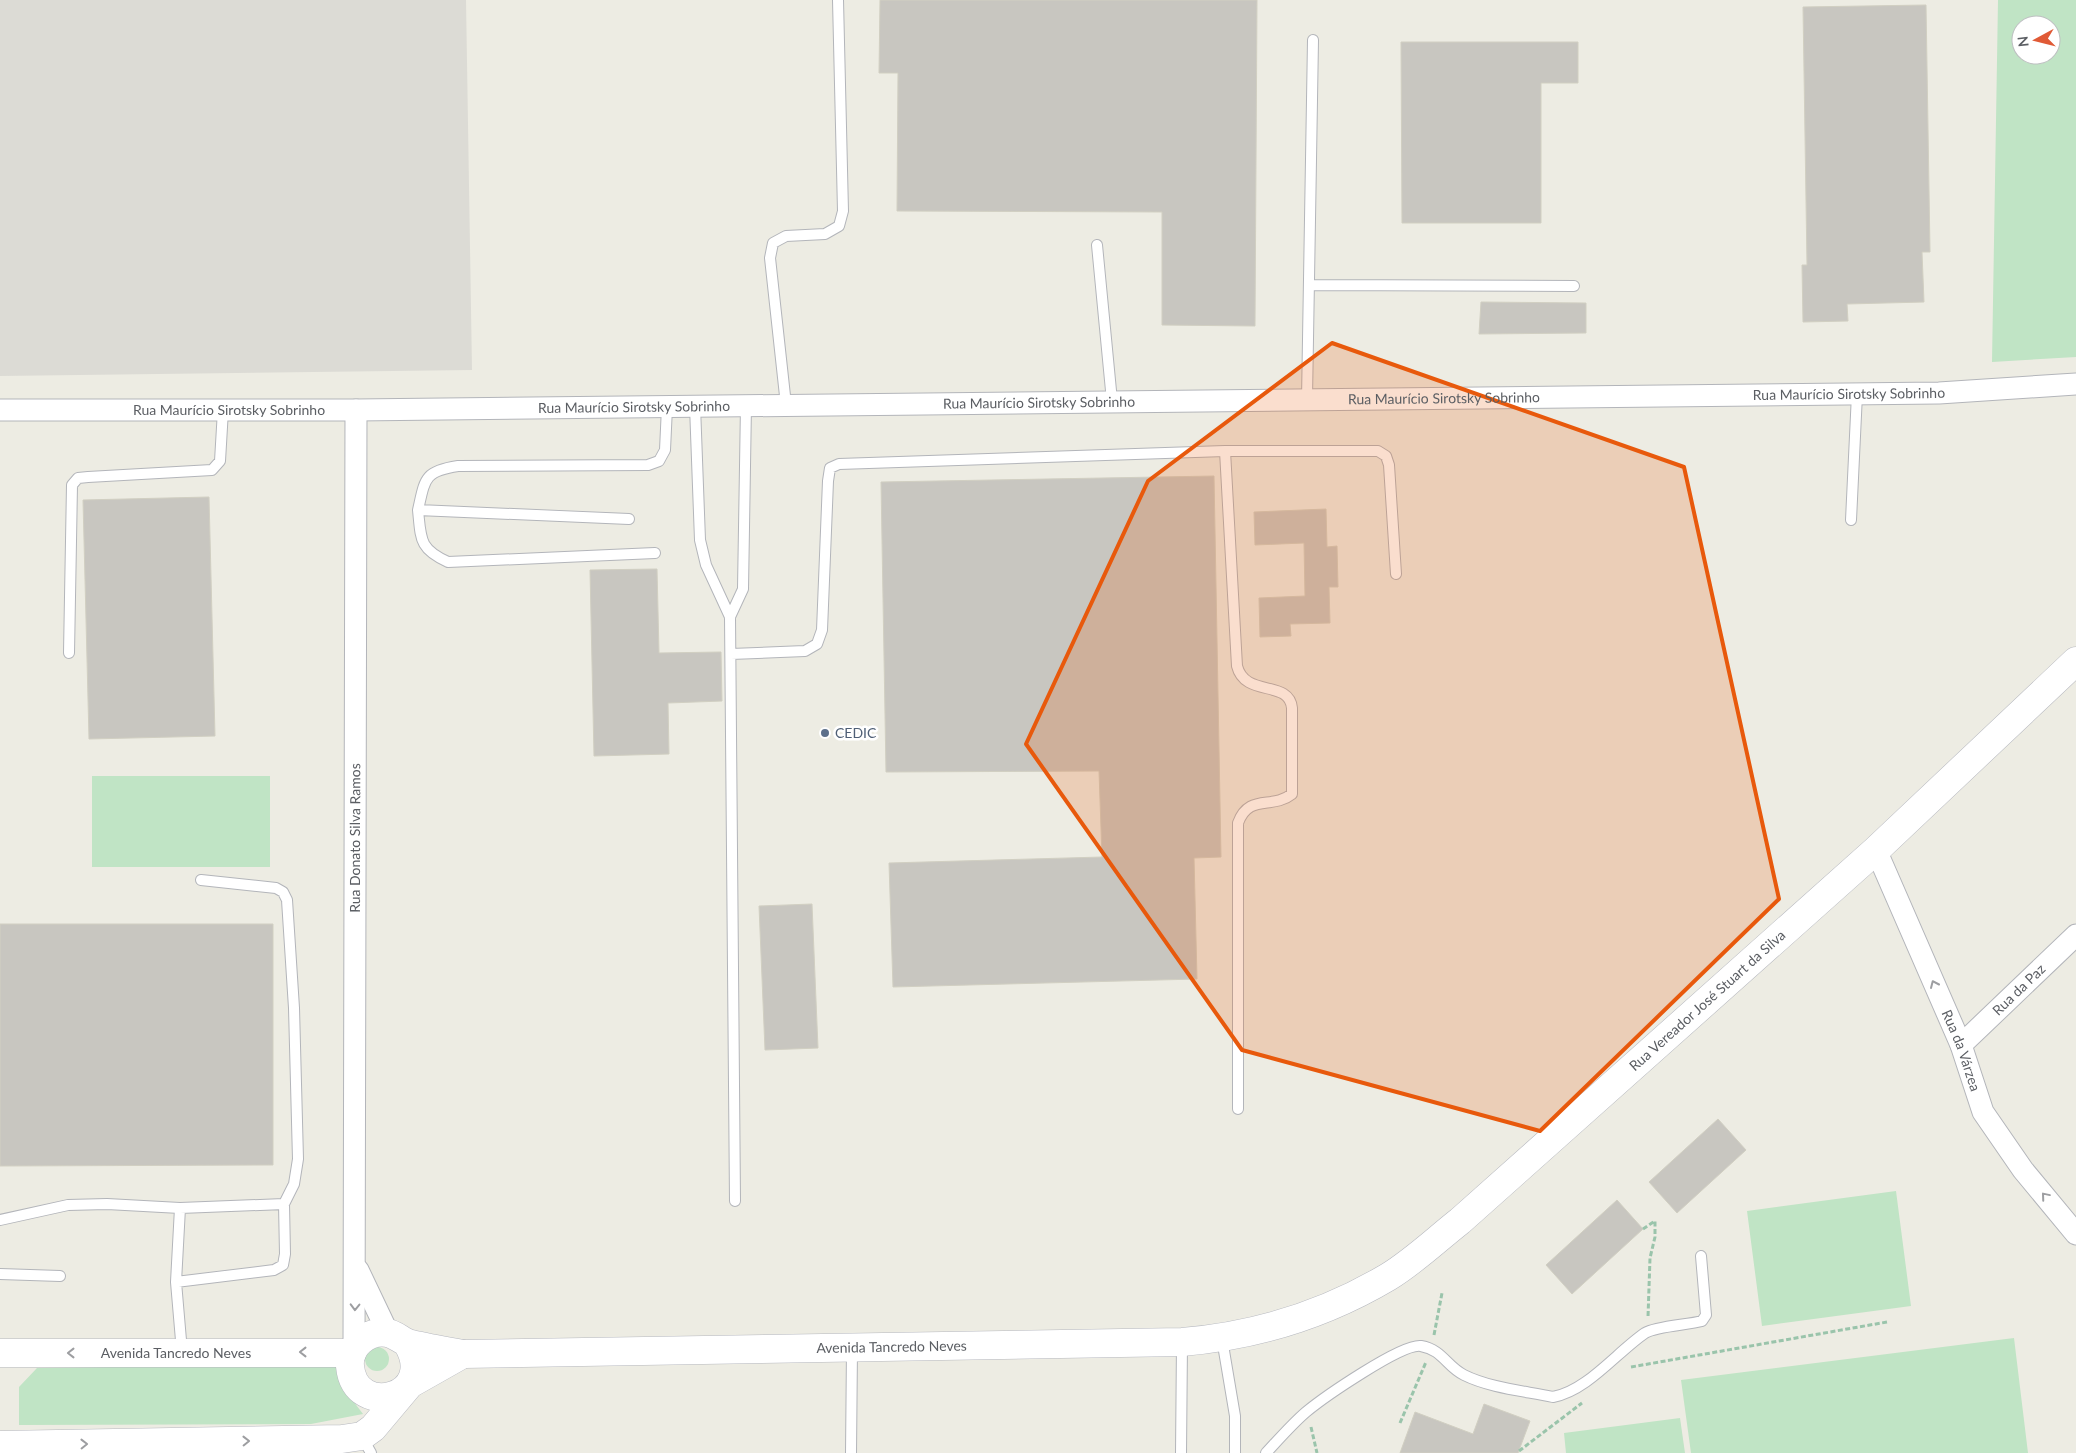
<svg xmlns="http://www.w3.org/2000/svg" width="2076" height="1453" font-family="Lato,sans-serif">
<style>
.industrial{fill:#dcdbd5}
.green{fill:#c0e4c5;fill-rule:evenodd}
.building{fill:#c8c6c0;stroke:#d1cfc2}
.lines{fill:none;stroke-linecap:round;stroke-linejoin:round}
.service-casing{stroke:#b3b5ba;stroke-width:12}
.minor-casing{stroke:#b3b5ba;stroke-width:23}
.secondary-casing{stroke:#b6b8bf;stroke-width:29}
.path{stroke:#9ac4ab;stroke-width:3;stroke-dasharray:5 2.5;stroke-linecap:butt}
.service{stroke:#fff;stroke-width:10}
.minor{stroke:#fff;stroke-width:21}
.secondary{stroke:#fff;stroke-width:28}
.oneway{stroke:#9d9ea1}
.marked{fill:#e8590c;fill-opacity:0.2;stroke:#e8590c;stroke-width:4;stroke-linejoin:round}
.service-dot{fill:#5c6f8a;stroke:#fff;stroke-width:2}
.labels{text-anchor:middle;stroke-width:5;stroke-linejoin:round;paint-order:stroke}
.street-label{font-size:14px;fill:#5b5e63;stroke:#fff}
.service-label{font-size:14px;fill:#4e5e75;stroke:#fff;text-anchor:start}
</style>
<rect width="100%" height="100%" fill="#edece3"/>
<path class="industrial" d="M0 0H466L472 370 0 376Z"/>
<path class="green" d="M1998 0H2076V357L1992 362ZM2021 25H2051V55H2021Z
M92 776H270V867H92Z
M1896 1191 1911 1306 1762 1326 1747 1211Z
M2014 1338 2028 1453H1691L1681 1380Z
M365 1359a12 12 0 1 1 24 0a12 12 0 1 1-24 0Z
M335 1364 344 1389 363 1414 311 1424 19 1425V1387L37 1368Z
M1680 1418 1685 1453H1566L1564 1433Z"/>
<path class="building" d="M880 0H1257L1255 326 1162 325V212L897 211 898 73H879Z
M1926 5 1930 252H1922L1924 302 1847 304 1848 321 1803 322 1802 265H1807L1803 7Z
M1401 42H1578V83H1541V223H1402Z
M1481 302 1586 303V333L1479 334Z
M1214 476 1221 857 1194 858 1197 979 893 987 889 863 1102 857 1099 771 886 772 881 482Z
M209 497 215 736 89 739 83 500Z
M1326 509 1327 547 1337 546 1338 587H1329L1330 623 1290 624 1291 636 1260 637 1259 598 1305 596 1304 543 1255 545 1254 512Z
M657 569 659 653 721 652 722 701 668 703 669 754 594 756 590 570Z
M812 904 818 1048 765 1050 759 906Z
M0 924H273V1165L0 1166Z
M1718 1119 1746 1150 1677 1213 1649 1182Z
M1617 1200 1643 1229 1572 1294 1546 1265Z
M1484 1404 1530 1421 1518 1453H1400L1415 1412 1473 1434Z"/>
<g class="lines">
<defs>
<path id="service" d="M1097 245 1112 401
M1309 285 1574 286
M1307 399 1313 40
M786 405 770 258 773 243 786 236 825 234 839 226 843 211 838 0
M695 406 700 540 706 565 730 617
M1225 451H1378L1386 456 1389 465 1396 574
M418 510C421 539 419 549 448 562L655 553
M629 519 418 510C425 479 424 471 458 466L648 465 659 461 665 450 667 407
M1851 520 1857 394
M69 653 72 485 78 478 88 477 212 470 220 461 223 410
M731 654 805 651 817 644 822 630 828 481 830 468 839 464 1225 451 1237 666C1245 698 1289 679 1292 708V794C1272 810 1249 793 1238 823V1109
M735 1201 730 617 743 589 746 405
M0 1220 68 1205 107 1204 180 1208
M0 1274 60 1276
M176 1282 274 1270 283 1265 285 1254 284 1204
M1222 1339 1235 1416V1453
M182 1352 176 1282 180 1208 284 1204 294 1184 298 1159 294 1008 287 900 283 892 276 888 201 880
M362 1437 371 1453
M851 1453 852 1349
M1181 1453 1182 1343
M1266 1453C1279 1439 1292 1424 1306 1412 1323 1398 1402 1343 1421 1346 1443 1350 1446 1366 1464 1375 1490 1388 1525 1391 1553 1397 1587 1391 1617 1352 1645 1333 1657 1326 1688 1325 1702 1321L1706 1315 1701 1256"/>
<g id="minor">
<path id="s1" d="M0 410H356L1939 393 2076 384"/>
<path id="s2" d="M1876 850 1961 1045 1983 1112 2023 1170 2076 1234"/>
<path id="s3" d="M1961 1045 2076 935"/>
<path d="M358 1270 388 1333"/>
<path id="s4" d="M354 1349 356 410"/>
</g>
<g id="secondary">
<path id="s5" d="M407 1343C440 1397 355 1421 350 1366 348 1346 368 1330 387 1333 396 1334 402 1342 411 1344 428 1348 446 1351 463 1354L1182 1342C1255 1336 1324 1315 1388 1277 1413 1262 1437 1239 1460 1221L1876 850 2076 661"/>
<path id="s6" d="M0 1353H352"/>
<path d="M0 1445 342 1439 362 1436 373 1428 410 1384 463 1354"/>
</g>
</defs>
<use href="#service" class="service-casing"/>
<use href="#minor" class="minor-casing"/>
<use href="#secondary" class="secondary-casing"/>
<path class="path" d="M1643 1229 1655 1221V1237L1650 1258 1648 1317
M1434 1335 1442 1293
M1631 1367 1887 1322
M1400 1423 1426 1362
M1311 1427 1317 1453
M1519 1451 1582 1403"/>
<use href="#service" class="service"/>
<use href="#minor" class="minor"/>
<use href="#secondary" class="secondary"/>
</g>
<defs><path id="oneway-chevron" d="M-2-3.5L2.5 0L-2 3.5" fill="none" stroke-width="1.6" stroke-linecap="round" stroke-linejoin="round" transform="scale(1.25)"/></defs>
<g class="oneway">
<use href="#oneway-chevron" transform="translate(1934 984) rotate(-114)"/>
<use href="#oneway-chevron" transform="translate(2045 1196) rotate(-130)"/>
<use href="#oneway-chevron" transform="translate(355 1307) rotate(91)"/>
<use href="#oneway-chevron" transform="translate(303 1352) rotate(180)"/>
<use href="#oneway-chevron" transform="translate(71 1353) rotate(180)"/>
<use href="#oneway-chevron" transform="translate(246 1441) rotate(-1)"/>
<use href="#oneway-chevron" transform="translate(84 1444) rotate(-1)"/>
</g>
<path class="marked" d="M1332 343 1684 467 1779 899 1540 1131 1242 1050 1026 744 1148 481Z"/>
<circle class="service-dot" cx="825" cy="733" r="5"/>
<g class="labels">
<g class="street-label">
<text dy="5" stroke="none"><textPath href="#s1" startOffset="1849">Rua Maurício Sirotsky Sobrinho</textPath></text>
<text dy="5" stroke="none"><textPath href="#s1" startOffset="1444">Rua Maurício Sirotsky Sobrinho</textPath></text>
<text dy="5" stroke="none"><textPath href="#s1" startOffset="1039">Rua Maurício Sirotsky Sobrinho</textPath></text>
<text dy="5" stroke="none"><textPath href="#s1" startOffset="634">Rua Maurício Sirotsky Sobrinho</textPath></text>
<text dy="5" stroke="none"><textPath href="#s1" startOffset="229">Rua Maurício Sirotsky Sobrinho</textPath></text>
<text dy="5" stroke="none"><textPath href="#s4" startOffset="511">Rua Donato Silva Ramos</textPath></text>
<text dy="5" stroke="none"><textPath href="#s3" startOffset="80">Rua da Paz</textPath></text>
<text dy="5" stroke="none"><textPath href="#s5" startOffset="1620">Rua Vereador José Stuart da Silva</textPath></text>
<text dy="5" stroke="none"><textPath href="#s2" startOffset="218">Rua da Várzea</textPath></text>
<text dy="5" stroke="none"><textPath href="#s5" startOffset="689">Avenida Tancredo Neves</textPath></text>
<text dy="5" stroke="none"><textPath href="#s6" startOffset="176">Avenida Tancredo Neves</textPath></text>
</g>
<g class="service-label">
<text x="835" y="738">CEDIC</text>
</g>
</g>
<g transform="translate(2036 40) rotate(263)"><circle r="24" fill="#ffffff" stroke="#bdbfc1"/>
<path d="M0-4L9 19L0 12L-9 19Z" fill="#e05a36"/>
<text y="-8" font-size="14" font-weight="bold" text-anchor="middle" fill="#5b5e63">N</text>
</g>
</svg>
